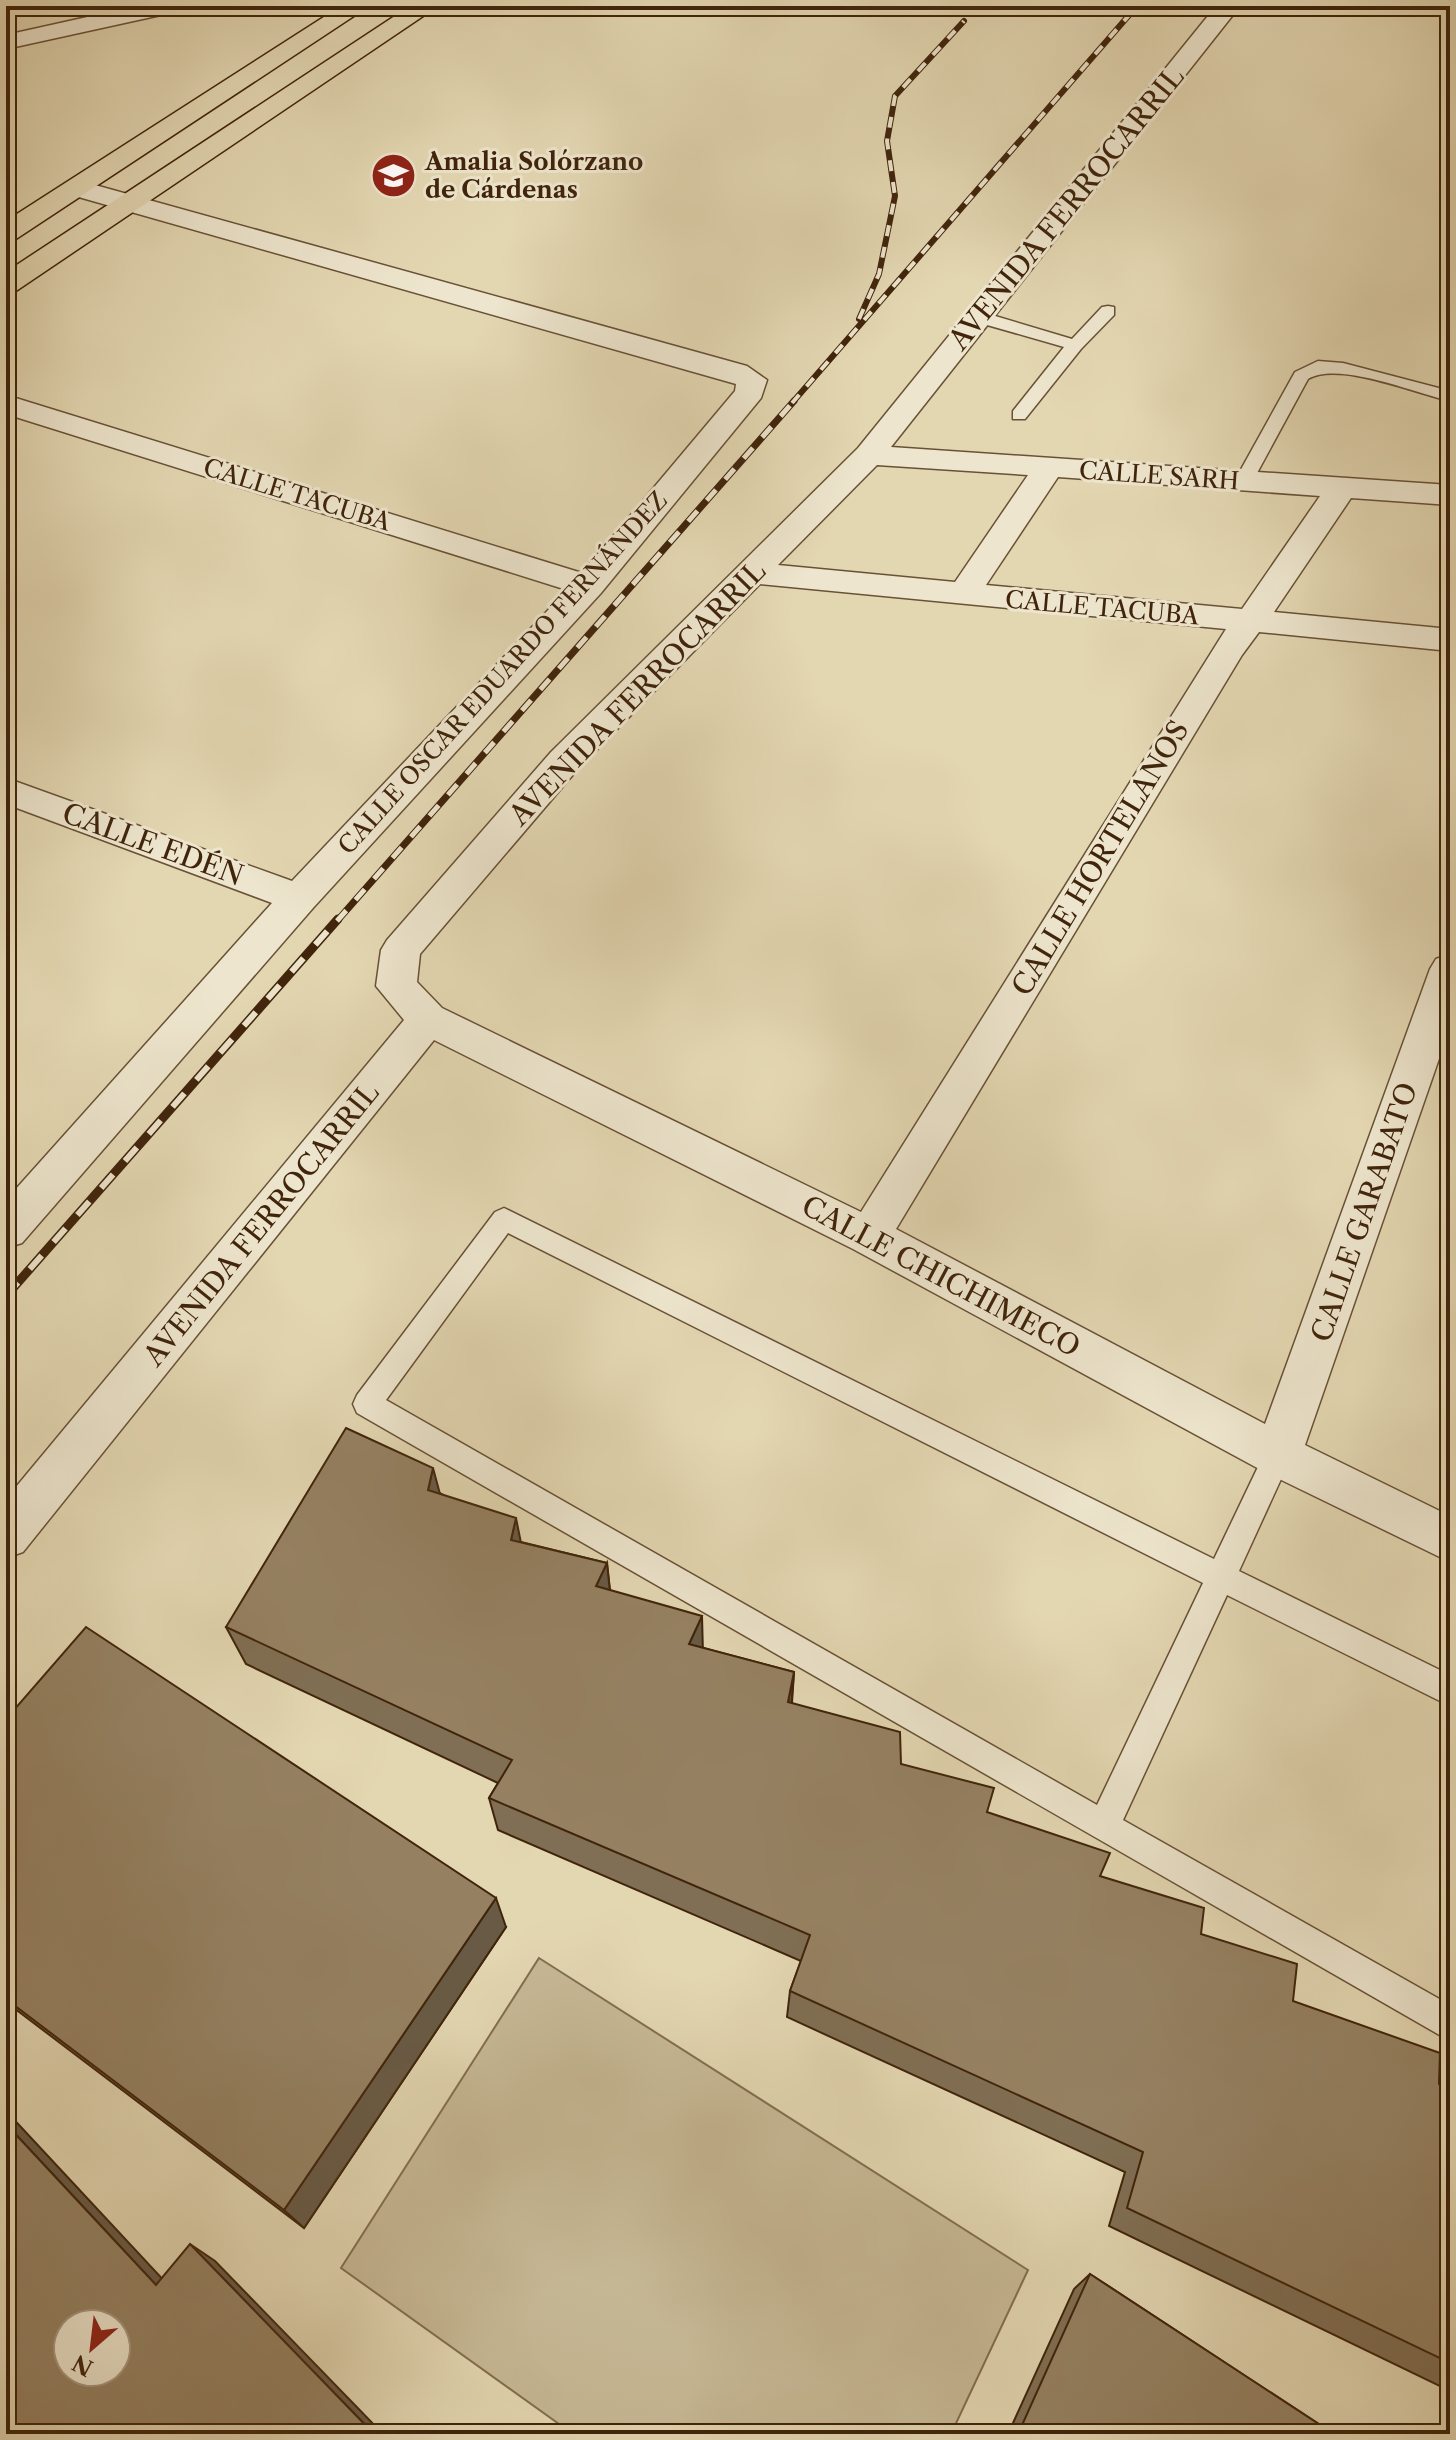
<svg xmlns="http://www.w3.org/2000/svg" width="1456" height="2440" font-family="'Libre Caslon Text',serif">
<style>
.green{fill:#c7b996;stroke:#846e50;stroke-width:2}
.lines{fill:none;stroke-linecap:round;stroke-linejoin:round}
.service-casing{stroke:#695135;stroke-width:3}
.minor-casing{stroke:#695135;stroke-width:3}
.tertiary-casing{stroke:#695135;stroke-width:3}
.primary-casing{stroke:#40240b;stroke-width:3}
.service{fill:#ede5cd;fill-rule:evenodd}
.minor{fill:#ede5cd;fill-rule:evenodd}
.tertiary{fill:#ede5cd;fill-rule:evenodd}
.primary{fill:#e3d7b2;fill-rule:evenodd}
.rail-far2-casing{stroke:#40240b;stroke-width:6}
.rail-far1-casing{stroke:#40240b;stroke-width:7}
.rail-casing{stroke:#40240b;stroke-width:9}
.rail-far2{stroke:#ede5cd;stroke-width:4;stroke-dasharray:11;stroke-linecap:butt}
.rail-far1{stroke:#ede5cd;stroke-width:5;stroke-dasharray:14;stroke-linecap:butt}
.rail{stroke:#ede5cd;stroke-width:6;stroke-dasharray:18;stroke-linecap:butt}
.wall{fill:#806f54;stroke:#40240b;stroke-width:2}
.shaded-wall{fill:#685a45;stroke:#40240b;stroke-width:2}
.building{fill:#958162;stroke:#40240b;stroke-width:2;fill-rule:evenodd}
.labels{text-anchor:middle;stroke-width:6;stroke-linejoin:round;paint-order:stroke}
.far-poi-label{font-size:24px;font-weight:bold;fill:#40240b;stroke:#ede5cd;text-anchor:start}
.far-street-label{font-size:24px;fill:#40240b;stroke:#ede5cd}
.street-label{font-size:28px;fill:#40240b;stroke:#ede5cd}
</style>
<rect width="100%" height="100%" fill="#e3d7b2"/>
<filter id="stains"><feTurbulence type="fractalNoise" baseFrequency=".0025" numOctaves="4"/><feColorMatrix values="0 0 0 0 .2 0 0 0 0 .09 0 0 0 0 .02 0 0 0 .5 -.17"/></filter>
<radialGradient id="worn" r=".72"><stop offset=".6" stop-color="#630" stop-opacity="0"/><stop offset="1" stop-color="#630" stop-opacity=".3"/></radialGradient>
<path class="green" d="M539 1958 1028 2270 951 2434H573L341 2268Z"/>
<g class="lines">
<defs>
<path id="service" d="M1108 306 1114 307V315L1081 349 1025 419H1013V411L1064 347 973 321V313H985L1072 339 1102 307Z
M1318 361 1343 363 1450 391V401C1414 393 1339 361 1308 379L1250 486H1236L1234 482 1295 372Z
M504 1208 1214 1559 1268 1446 1278 1443 1288 1446 1292 1455 1239 1571 1450 1675V1706L1227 1595 1123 1820 1450 2005V2041L357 1413 353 1404 357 1395 495 1212ZM508 1233 1203 1583 1097 1805 386 1400Z"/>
<path id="minor" d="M6 6H27L6 18Z
M1216 6H1240L891 447 1450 485V505L1351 498 1274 612 1450 629V651L1259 632 1242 655 896 1229 1265 1424 1430 969 1436 959 1450 954V1027L1305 1445 1450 1516V1562L1261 1470 853 1249 434 1040 23 1552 6 1558V1499L404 1020 376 986 381 950 387 940 551 752 858 448ZM877 465 1028 475 955 582 778 565ZM1058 477 1320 496 1242 609 986 585ZM760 584 1226 629 861 1212 442 1008 417 982 420 954 577 770Z
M77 180 747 366 767 380 761 398 601 593 313 908 22 1243 6 1248V1200L272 903 6 804V778L292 881 567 590 6 414V395L582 573 735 391 736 384 68 194 64 188 68 182Z"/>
<path id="tertiary" d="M137 6H182L170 13 6 49V35Z"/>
<path id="primary" d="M341 6H369L16 239 6 241V221Z
M410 6H438L16 291 6 294V272Z"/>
</defs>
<use href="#service" class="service-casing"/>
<use href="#minor" class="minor-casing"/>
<use href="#tertiary" class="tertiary-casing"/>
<use href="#primary" class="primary-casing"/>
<use href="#service" class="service"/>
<use href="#minor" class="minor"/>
<use href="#tertiary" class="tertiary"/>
<use href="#primary" class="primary"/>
<defs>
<path id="rail-far2" d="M859 319 879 274 895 196 887 141 895 96 964 21
M792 403 1137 6"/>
<path id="rail-far1" d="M337 921 794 401"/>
<path id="rail" d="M6 1296 338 919"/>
</defs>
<use href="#rail-far2" class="rail-far2-casing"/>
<use href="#rail-far1" class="rail-far1-casing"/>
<use href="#rail" class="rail-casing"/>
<use href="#rail-far2" class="rail-far2"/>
<use href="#rail-far1" class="rail-far1"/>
<use href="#rail" class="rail"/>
</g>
<path class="wall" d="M440 1493 521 1542 607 1563 610 1590 703 1648 794 1672 792 1703 987 1812 1201 1934 1293 2001 1439 2084 1450 2086V2391L1109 2226 1125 2172 787 2017 790 1991 801 1961 498 1830 489 1798 498 1783 246 1664 226 1627Z
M6 1719 506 1927 304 2228 6 2002Z
M1090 2274 1334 2434H1008L1074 2289Z"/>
<path class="shaded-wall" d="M433 1468 444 1509 428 1490Z
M516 1518 524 1558 511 1540Z
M607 1563 611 1602 596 1586Z
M702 1616 703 1654 689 1644Z
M794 1672 791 1708 788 1702Z
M496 1898 506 1927 304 2228 284 2210Z
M6 2111 182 2300 156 2285 6 2124Z
M190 2244 215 2261 383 2434H374Z"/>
<path class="building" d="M346 1428 433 1468 428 1490 516 1518 511 1540 607 1563 596 1586 702 1616 689 1644 794 1672 788 1702 900 1732 901 1764 994 1788 987 1812 1110 1853 1100 1876 1204 1908 1201 1934 1297 1964 1293 2001 1440 2053 1439 2084 1450 2086V2363L1127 2208 1143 2152 790 1991 810 1935 489 1798 512 1760 226 1627Z
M86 1627 496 1898 284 2210 6 1999V1719Z
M6 2124 156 2285 190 2244 374 2434H6ZM68 2324H116V2372H68Z
M1090 2274 1334 2434H1018Z"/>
<defs>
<symbol id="school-disc" viewBox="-11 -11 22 22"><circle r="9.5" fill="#8f2418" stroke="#ede5cd"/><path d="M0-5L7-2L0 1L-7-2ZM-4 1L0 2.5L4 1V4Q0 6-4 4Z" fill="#fff"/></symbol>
</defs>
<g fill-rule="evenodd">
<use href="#school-disc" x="368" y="150" width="51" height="51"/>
</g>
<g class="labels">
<g class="far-poi-label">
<text x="425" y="170">Amalia Solórzano<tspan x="425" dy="28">de Cárdenas</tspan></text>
</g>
<g class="far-street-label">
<text transform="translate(1159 476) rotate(4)" y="8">CALLE SARH</text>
<text transform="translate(297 495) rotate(17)" y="8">CALLE TACUBA</text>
<text transform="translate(1102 608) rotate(5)" y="8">CALLE TACUBA</text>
<text transform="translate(503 673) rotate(-48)" y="8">CALLE OSCAR EDUARDO FERNÁNDEZ</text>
</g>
<g class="street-label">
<text transform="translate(1066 208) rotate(-51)" y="10">AVENIDA FERROCARRIL</text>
<text transform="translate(637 693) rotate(-46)" y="10">AVENIDA FERROCARRIL</text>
<text transform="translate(153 844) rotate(20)" y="10">CALLE EDÉN</text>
<text transform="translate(1100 858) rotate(-59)" y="10">CALLE HORTELANOS</text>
<text transform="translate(1364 1212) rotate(-71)" y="10">CALLE GARABATO</text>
<text transform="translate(261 1224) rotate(-51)" y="10">AVENIDA FERROCARRIL</text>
<text transform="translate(941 1276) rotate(28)" y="10">CALLE CHICHIMECO</text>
</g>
</g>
<rect width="1456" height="2440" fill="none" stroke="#e3d7b2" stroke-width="32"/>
<rect x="8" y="8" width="1440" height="2424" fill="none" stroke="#40240b" stroke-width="4"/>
<rect x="16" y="16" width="1424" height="2408" fill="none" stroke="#40240b" stroke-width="2"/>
<g transform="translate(92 2348) rotate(208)"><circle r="38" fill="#ede5cd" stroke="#a8987f" stroke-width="2"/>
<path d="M0-6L14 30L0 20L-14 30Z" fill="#8f2418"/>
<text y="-12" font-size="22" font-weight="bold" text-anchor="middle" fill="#40240b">N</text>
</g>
<rect width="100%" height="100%" filter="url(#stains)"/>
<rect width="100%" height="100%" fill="url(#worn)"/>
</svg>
